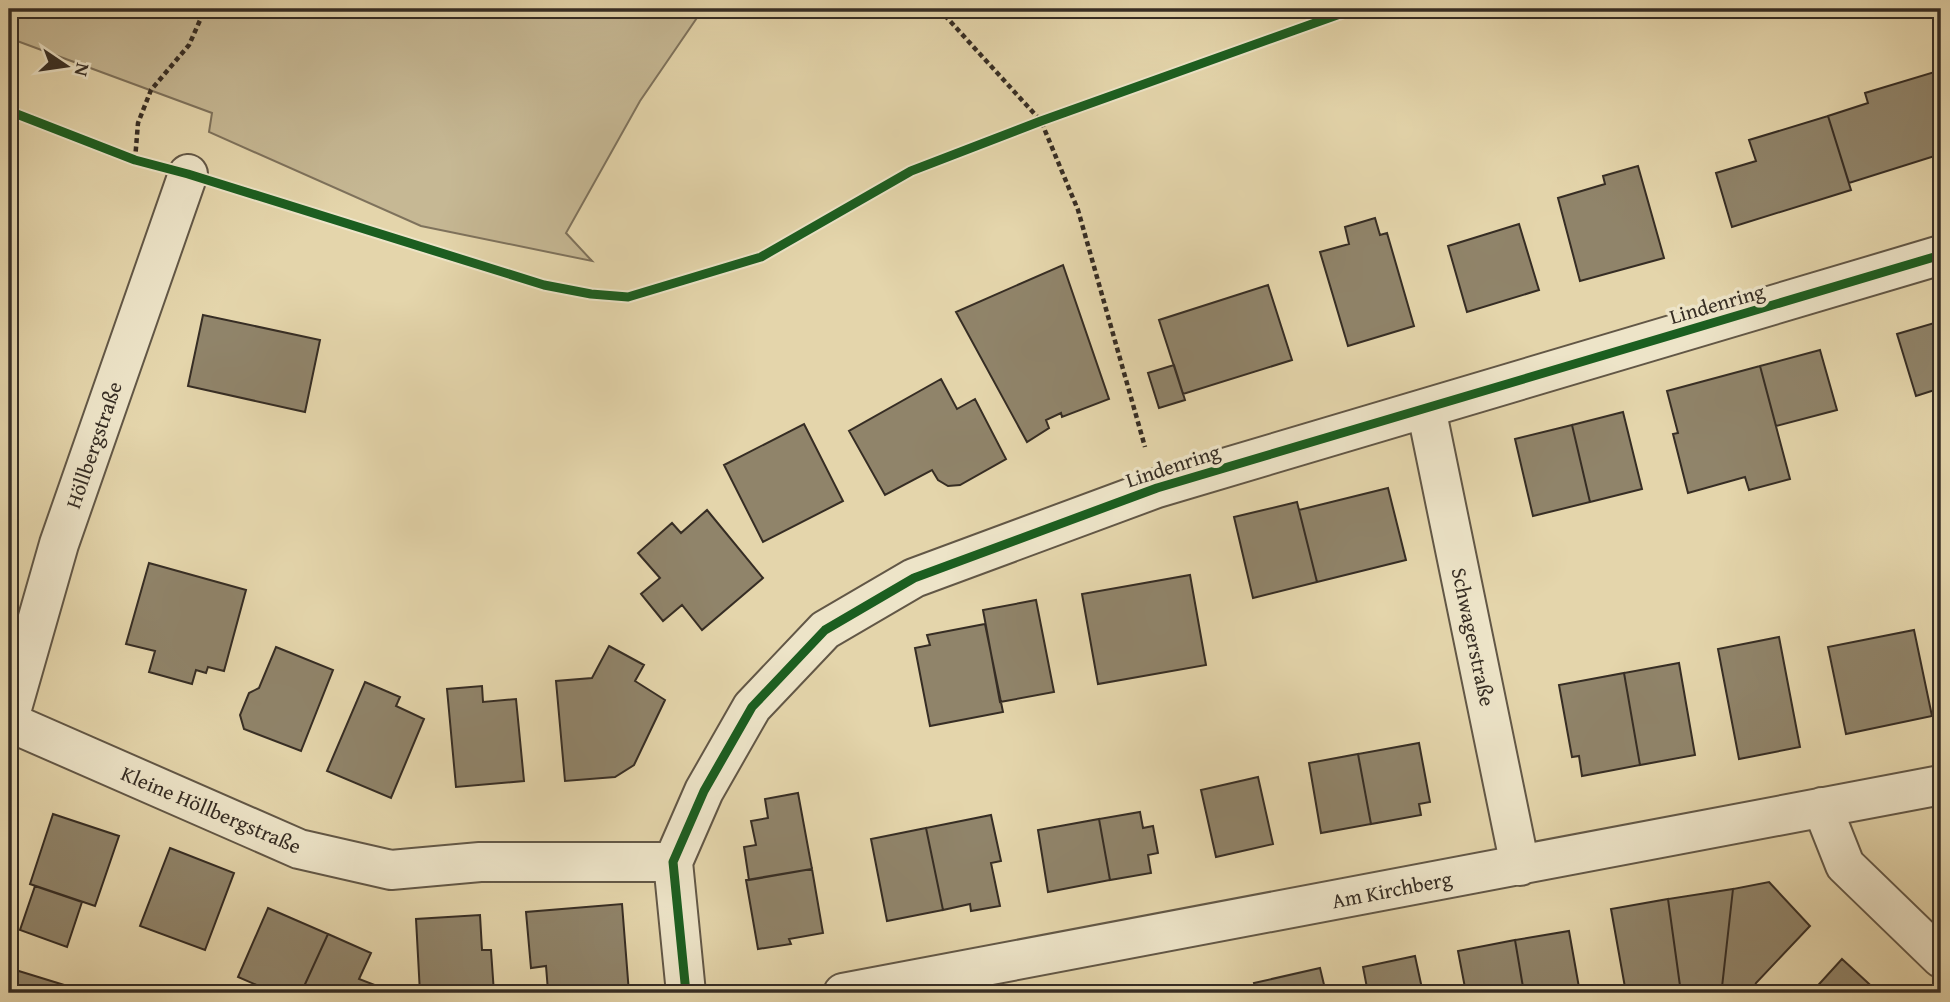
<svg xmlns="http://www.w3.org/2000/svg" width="1950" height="1002" font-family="'Gentium Book Plus',serif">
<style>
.green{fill:#c6b894;stroke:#7e725c;stroke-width:2}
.building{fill:#90846a;stroke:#362d24;stroke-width:2}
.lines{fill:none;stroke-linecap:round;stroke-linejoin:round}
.minor-casing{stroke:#625746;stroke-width:42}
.path{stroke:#362d24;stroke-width:4.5;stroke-dasharray:5 3.5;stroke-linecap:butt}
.minor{stroke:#ede4c8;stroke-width:38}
.cycleway-casing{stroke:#ede4c8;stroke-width:13}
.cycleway{stroke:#1b5e20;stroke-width:9}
.labels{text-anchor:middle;stroke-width:7;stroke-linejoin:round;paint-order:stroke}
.street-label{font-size:21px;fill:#362d24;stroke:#ede4c8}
</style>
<rect width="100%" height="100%" fill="#e4d5ab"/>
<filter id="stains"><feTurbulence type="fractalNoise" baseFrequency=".00286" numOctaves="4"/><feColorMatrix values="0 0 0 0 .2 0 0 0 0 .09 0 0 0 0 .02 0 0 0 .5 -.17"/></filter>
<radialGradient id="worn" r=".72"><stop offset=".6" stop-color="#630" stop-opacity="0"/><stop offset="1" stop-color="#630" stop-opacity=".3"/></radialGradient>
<path class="green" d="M9 9H703L640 101 566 233 592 261 421 226 209 132 212 113 9 38Z"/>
<path class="building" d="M1941 70V154L1849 183 1828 116 1868 103 1865 93Z
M1828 116 1851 190 1732 227 1716 173 1756 161 1749 140Z
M1638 166 1664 258 1580 281 1558 198 1605 184 1603 176Z
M1375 218 1380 235 1387 233 1414 326 1348 346 1320 252 1349 244 1345 227Z
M1519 224 1539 290 1467 312 1448 246Z
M1063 265 1109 399 1062 417 1061 413 1046 420 1049 428 1027 442 956 312Z
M1268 285 1292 360 1183 394 1159 320Z
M203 315 320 340 305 412 188 386Z
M1941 321V388L1916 396 1897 334Z
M1820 350 1837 410 1776 426 1760 366Z
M1174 365 1185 400 1159 408 1148 373Z
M1760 366 1790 479 1749 490 1745 477 1688 493 1673 434 1678 433 1667 391Z
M941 379 957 409 975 399 1006 459 960 485 948 486 938 480 932 470 885 495 849 431Z
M1623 412 1642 489 1590 502 1572 425Z
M804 424 843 501 763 542 724 465Z
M1572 425 1590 502 1533 516 1515 439Z
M1388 488 1406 560 1317 582 1299 510Z
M1297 502 1317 582 1253 598 1234 517Z
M707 510 763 578 702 630 682 605 663 621 641 594 660 578 638 553 672 523 681 533Z
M149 563 246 590 224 671 208 667 206 673 196 670 192 684 149 672 155 651 126 644Z
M1190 575 1206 665 1098 684 1082 594Z
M1036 600 1054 692 1000 702 983 610Z
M985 624 1003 712 930 726 915 648 930 645 927 635Z
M1914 630 1932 716 1846 734 1828 647Z
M1779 637 1800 747 1739 759 1718 649Z
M609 646 644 665 635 681 665 700 634 765 615 777 565 781 556 681 592 678Z
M276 647 333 670 301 751 244 729 240 715 249 693 259 688Z
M1679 663 1695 755 1640 765 1624 673Z
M1624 673 1640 765 1582 776 1579 756 1572 757 1559 685Z
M365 682 400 697 396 706 424 719 391 798 327 771Z
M482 686 483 702 516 699 524 781 456 787 447 689Z
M1419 743 1430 802 1419 804 1421 815 1371 824 1358 754Z
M1358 754 1371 824 1321 833 1309 763Z
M1258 777 1273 844 1216 857 1201 790Z
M798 793 812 869 749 880 744 847 756 845 751 821 768 818 765 799Z
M1140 812 1143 828 1153 826 1158 853 1148 855 1151 873 1110 880 1099 819Z
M53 814 119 836 95 906 30 884Z
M991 815 1001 861 991 863 1000 906 971 911 970 904 943 910 926 828Z
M1099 819 1110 880 1048 892 1038 830Z
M926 828 943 910 887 921 871 839Z
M170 848 234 873 205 950 140 926Z
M812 869 823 933 789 939 791 944 758 949 746 880Z
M1769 882 1810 926 1756 983 1752 993 1722 987 1733 889Z
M35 886 82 902 67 947 20 930Z
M1733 889 1722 987 1681 993 1668 899Z
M1668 899 1681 993H1626L1611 909Z
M622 904 629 993H583V988L548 991 546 966 531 968 526 912Z
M268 908 328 934 301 993H275L238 977Z
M480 915 482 950H491L494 993H420L416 919Z
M1569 931 1580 993H1524L1515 940Z
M328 934 371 953 359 979 380 987 377 993H301Z
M1515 940 1524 993H1466L1458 951Z
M1415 956 1423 993H1368L1363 967Z
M1842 959 1879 993H1811Z
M9 968 74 988 73 993H9Z
M1320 968 1326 993H1257L1254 983Z"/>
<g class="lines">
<defs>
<path id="minor" d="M1426 408 1520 866
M9 719 59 544 188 174
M9 722 299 849 391 870 480 862H673
M1822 807 1845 865 1941 958
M686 993 673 862 704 791 752 707 825 630 914 578 1157 488 1941 255
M843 993 1941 785"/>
</defs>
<use href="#minor" class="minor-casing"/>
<path class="path" d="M939 9 1041 121 1078 210 1145 447
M135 160 138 123 151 90 189 45 205 9"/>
<use href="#minor" class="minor"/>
<defs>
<path id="cycleway" d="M9 111 135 160 188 174 544 285 591 294 628 297 761 257 911 171 1041 121 1354 9
M686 993 673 862 704 791 752 707 825 630 914 578 1157 488 1941 255"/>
</defs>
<use href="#cycleway" class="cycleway-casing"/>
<use href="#cycleway" class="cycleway"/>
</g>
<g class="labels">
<g class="street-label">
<text transform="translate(1717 304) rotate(-16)" y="7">Lindenring</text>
<text transform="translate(94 445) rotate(-71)" y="7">Höllbergstraße</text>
<text transform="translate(1173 466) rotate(-18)" y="7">Lindenring</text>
<text transform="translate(1473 637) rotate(78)" y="7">Schwagerstraße</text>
<text transform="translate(211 810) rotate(23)" y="7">Kleine Höllbergstraße</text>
<text transform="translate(1392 890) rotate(-11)" y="7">Am Kirchberg</text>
</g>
</g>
<rect width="1950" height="1002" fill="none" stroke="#e4d5ab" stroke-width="35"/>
<rect x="10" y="10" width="1929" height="981" fill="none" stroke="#362d24" stroke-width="3.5"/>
<rect x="18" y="18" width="1915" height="967" fill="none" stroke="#362d24" stroke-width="2"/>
<g transform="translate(66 66) rotate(103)" stroke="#ede4c8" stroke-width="5" paint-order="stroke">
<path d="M0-5L12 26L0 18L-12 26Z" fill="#362d24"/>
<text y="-10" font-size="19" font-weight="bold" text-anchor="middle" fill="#362d24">N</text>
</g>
<rect width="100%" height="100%" filter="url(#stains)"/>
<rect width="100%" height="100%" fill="url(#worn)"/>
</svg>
